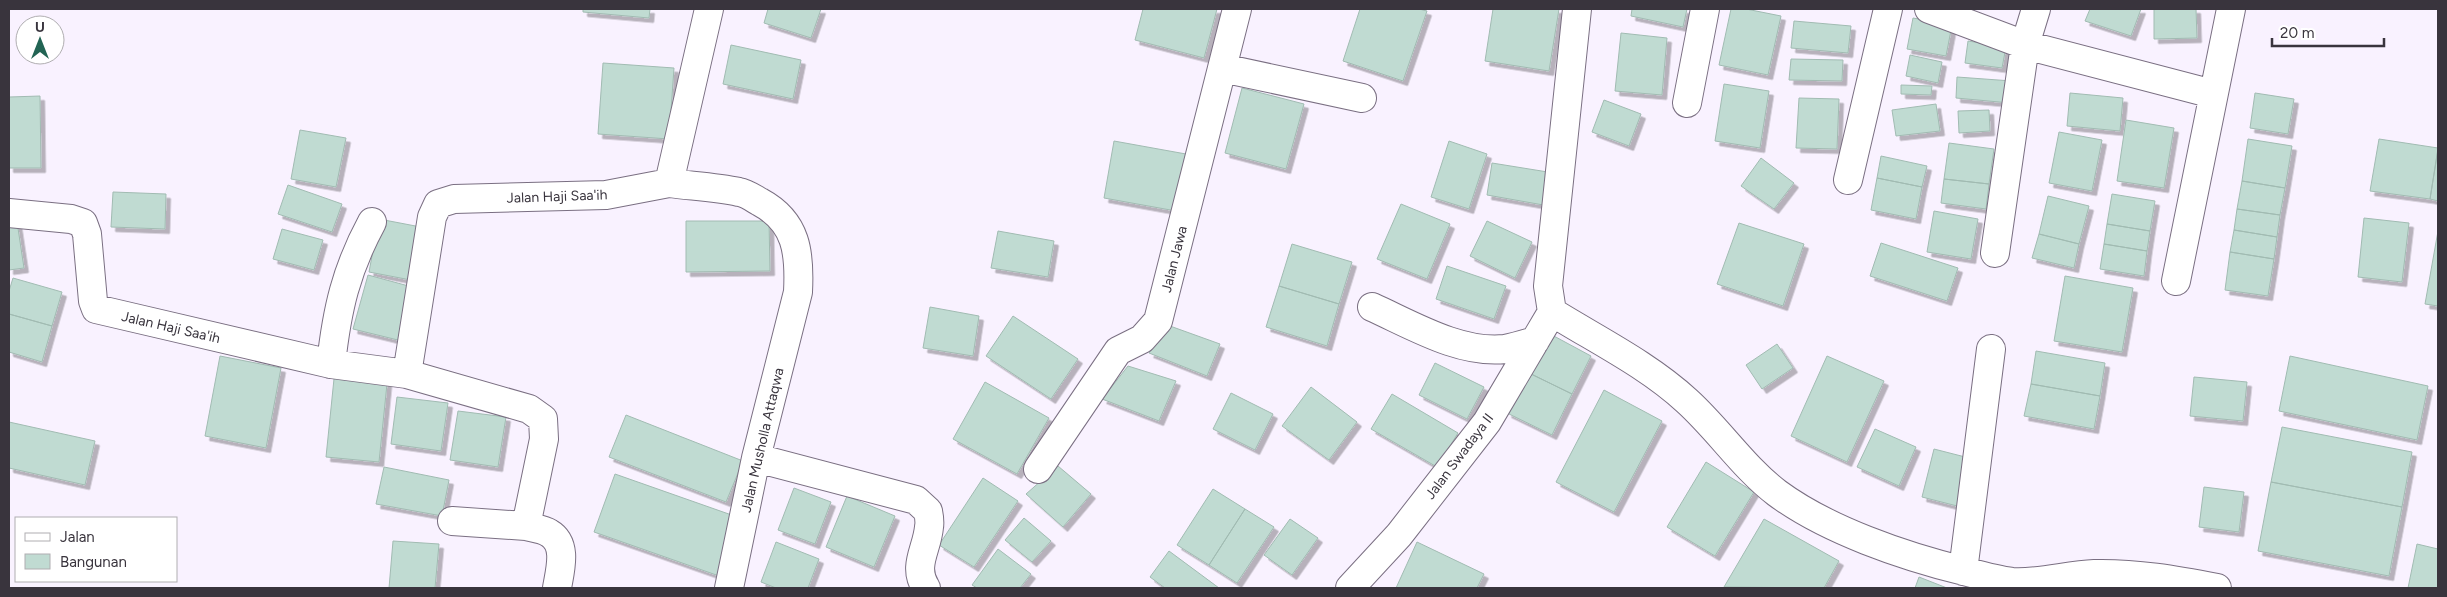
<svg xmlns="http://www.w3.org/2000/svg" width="2447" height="597" font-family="Figtree,sans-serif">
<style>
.building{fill:#c0dbd2;stroke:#a1bbb2;filter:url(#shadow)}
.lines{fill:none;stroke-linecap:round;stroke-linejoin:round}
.minor-casing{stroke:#7a6f82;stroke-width:30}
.minor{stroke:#fff;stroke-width:28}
.labels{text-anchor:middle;stroke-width:4.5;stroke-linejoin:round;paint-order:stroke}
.street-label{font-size:14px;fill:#39343d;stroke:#fff}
</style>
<defs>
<filter id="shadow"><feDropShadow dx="4.5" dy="4.5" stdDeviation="0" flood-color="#0004"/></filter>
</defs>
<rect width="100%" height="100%" fill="#f9f2ff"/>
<path class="building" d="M583 9H650L649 18 583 12Z
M768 9H821L811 38 764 23Z
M1143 9H1217L1204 58 1135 40Z
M1360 9H1419L1427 11 1403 81 1343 61Z
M1493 9H1559L1549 71 1485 61Z
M1632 9H1687L1683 27 1631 16Z
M1731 9H1746L1781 16 1768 75 1719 65Z
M2090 9H2141L2131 36 2085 21Z
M2154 9H2196L2197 38 2154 39Z
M1913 18 1952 25 1946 56 1907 49Z
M1794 21 1851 26 1848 53 1791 48Z
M1621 33 1667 38 1662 95 1615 91Z
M1968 41 2006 47 2002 68 1965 63Z
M731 45 801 60 793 99 723 84Z
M1910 55 1942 62 1938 83 1906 76Z
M1791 59 1843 60 1842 81 1789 80Z
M603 63 674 68 669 139 598 134Z
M1957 77 2012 81 2010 103 1956 98Z
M1724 84 1769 91 1760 148 1715 141Z
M1901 85 1932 86 1931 95 1901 94Z
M1242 88 1304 104 1286 169 1225 153Z
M2070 93 2123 98 2120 131 2067 126Z
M2255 93 2294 99 2288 134 2250 128Z
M40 96 41 168H9V97Z
M1799 98 1839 99 1837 149 1796 148Z
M1604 100 1641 114 1629 146 1592 132Z
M1936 104 1940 131 1896 136 1892 110Z
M1989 110 1990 131 1959 133 1958 111Z
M2126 120 2174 128 2164 188 2117 181Z
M300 130 346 138 336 187 291 179Z
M2059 132 2102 140 2092 191 2049 183Z
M2248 139 2292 146 2285 188 2242 181Z
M2379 139 2438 148 2430 199 2370 191Z
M1114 141 1186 154 1176 211 1104 198Z
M1449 141 1487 154 1469 209 1431 197Z
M1949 143 1994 149 1989 184 1944 179Z
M2438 150V201L2430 199Z
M1881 156 1927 166 1922 187 1877 178Z
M1761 158 1794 183 1774 209 1741 186Z
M1492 163 1554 173 1549 206 1487 195Z
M1877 178 1922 187 1916 219 1871 210Z
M1944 179 1989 184 1986 209 1941 203Z
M2242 181 2285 188 2280 215 2237 209Z
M288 185 342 204 332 232 278 214Z
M113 192 166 194 165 229 111 227Z
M2112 194 2155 201 2150 231 2107 224Z
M2048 196 2089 206 2079 244 2039 234Z
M1401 204 1450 224 1427 279 1377 259Z
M2237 209 2280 215 2277 237 2234 230Z
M1934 211 1978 219 1971 259 1927 252Z
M16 215 24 268 9 270V216Z
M2364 218 2409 223 2402 282 2358 277Z
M379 219 426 228 416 281 369 272Z
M686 221H769L770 271 686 272Z
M1487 221 1532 242 1515 278 1470 256Z
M1739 223 1804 244 1783 306 1717 284Z
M2107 224 2150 231 2147 251 2104 244Z
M282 229 323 240 314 270 273 259Z
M2234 230 2277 237 2274 259 2230 252Z
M998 231 1054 241 1048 277 991 268Z
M2438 231V306L2425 304Z
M2039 234 2079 244 2074 268 2032 258Z
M1881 243 1958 268 1947 301 1870 276Z
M1292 244 1352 262 1339 304 1279 286Z
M2104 244 2147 251 2144 276 2100 269Z
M2230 252 2274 259 2268 296 2225 290Z
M1447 266 1506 286 1494 319 1436 299Z
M368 275 416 288 402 341 353 329Z
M2065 276 2133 288 2122 352 2054 341Z
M13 278 62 292 52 326 9 314V291Z
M1279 286 1339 304 1327 346 1266 327Z
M930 307 979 316 973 356 923 348Z
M9 314 52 326 42 362 9 352Z
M1013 316 1078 359 1051 399 986 356Z
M1170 326 1220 344 1207 376 1149 353Z
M1552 335 1591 356 1572 394 1527 372Z
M1777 344 1793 368 1762 389 1746 365Z
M2036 351 2105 363 2100 396 2031 384Z
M220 356 281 368 266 448 205 436Z
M1827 356 1884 381 1847 462 1791 436Z
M2290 356 2428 386 2417 440 2279 411Z
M1435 363 1484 387 1467 419 1419 395Z
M1128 366 1176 381 1159 421 1102 399Z
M335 369 388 374 379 462 326 457Z
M1527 372 1572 394 1552 435 1507 413Z
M2194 377 2247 382 2243 421 2190 416Z
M985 382 1049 418 1017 474 953 439Z
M2031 384 2100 396 2094 429 2024 416Z
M1311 387 1357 422 1329 460 1282 426Z
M1604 390 1662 421 1614 512 1556 482Z
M1231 393 1273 414 1255 450 1213 429Z
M1392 394 1458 433 1437 467 1371 429Z
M397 397 448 403 441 451 391 444Z
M458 411 506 417 498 467 450 460Z
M626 415 743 461 726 502 609 457Z
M9 422 95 441 85 485 9 468Z
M2282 427 2412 452 2402 507 2271 482Z
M1875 429 1916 447 1899 486 1857 467Z
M1934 449 1973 459 1961 507 1922 497Z
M1706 462 1754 492 1715 556 1667 527Z
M1058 466 1091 494 1063 527 1026 494Z
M384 467 449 480 442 516 376 504Z
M615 474 743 519 722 577 594 532Z
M983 478 1018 501 974 567 939 545Z
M2271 482 2402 507 2389 576 2258 551Z
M2204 487 2244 492 2239 532 2199 527Z
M794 488 831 502 815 544 778 530Z
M1213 489 1245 509 1209 565 1177 545Z
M847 496 895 516 874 567 826 547Z
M1245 509 1274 527 1237 583 1209 565Z
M1024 518 1051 541 1032 562 1005 540Z
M1290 519 1318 538 1292 575 1264 555Z
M1764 519 1839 561 1824 588 1724 587Z
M393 541 439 544 435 588H389Z
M776 542 819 559 808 588H776L761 582Z
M1417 542 1484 574 1477 588H1396Z
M2417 544 2438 549V588H2408Z
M998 549 1031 574 1020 588H977L972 585Z
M1169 551 1219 588H1165L1150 577Z
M1919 577 1947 588H1915Z"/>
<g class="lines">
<defs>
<path id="minor" d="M709 9 669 183C692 186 716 187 739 192 746 193 753 198 760 202 797 222 800 253 798 292L756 458 729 588
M1577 9 1548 286 1552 312C1597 340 1648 365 1687 401 1719 430 1743 467 1777 493 1827 530 1903 556 1964 571 1979 575 1996 580 2012 582 2037 584 2068 575 2094 574 2136 573 2176 580 2217 588
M1929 9 2025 45 2213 94
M1222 68 1362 98
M1687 103 1705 9
M1848 180 1888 9
M9 213 71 219 83 223 87 234 93 301 96 309 331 364 407 374 432 217 438 204 454 199 606 195 669 183
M1995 253 2025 45 2036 9
M2176 281 2231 9
M1372 307C1412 325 1460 354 1505 349 1515 347 1525 344 1535 341
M331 364C337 309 346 270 372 222
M407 374 529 409 543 419 544 439 526 526C533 528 543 529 549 533 568 544 560 570 557 588
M756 458 916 500 928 511C929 516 930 522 929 527 927 550 912 566 926 588
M1038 469 1118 351 1142 339 1158 321 1237 9
M452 521 526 526
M1963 571 1991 349
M1350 588 1399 535 1487 422 1552 312"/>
</defs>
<use href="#minor" class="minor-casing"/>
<use href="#minor" class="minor"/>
</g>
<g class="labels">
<g class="street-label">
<text transform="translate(557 196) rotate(-2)" y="5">Jalan Haji Saa'ih</text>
<text transform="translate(1174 259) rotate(-76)" y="5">Jalan Jawa</text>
<text transform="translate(171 327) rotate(13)" y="5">Jalan Haji Saa'ih</text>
<text transform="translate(762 440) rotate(-77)" y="5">Jalan Musholla Attaqwa</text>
<text transform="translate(1459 456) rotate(-53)" y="5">Jalan Swadaya II</text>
</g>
</g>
<rect width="2447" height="597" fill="none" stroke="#39343d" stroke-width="20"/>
<rect x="15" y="517" width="162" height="65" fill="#ffffff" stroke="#b0aeb1"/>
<rect x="25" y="533" width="25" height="8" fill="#ffffff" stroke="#b0aeb1"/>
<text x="60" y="542" font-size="15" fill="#39343d">Jalan</text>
<rect x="25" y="554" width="25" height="15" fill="#c0dbd2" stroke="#b0aeb1"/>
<text x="60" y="567" font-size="15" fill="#39343d">Bangunan</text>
<g transform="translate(40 40)"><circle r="24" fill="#ffffff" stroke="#b0aeb1"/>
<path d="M0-4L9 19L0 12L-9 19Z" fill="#226454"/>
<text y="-8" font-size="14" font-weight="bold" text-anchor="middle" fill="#39343d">U</text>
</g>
<path d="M2272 38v8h112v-8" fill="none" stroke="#39343d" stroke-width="2.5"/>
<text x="2280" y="38" font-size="15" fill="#39343d" stroke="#ffffff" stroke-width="4" paint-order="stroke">20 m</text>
</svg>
